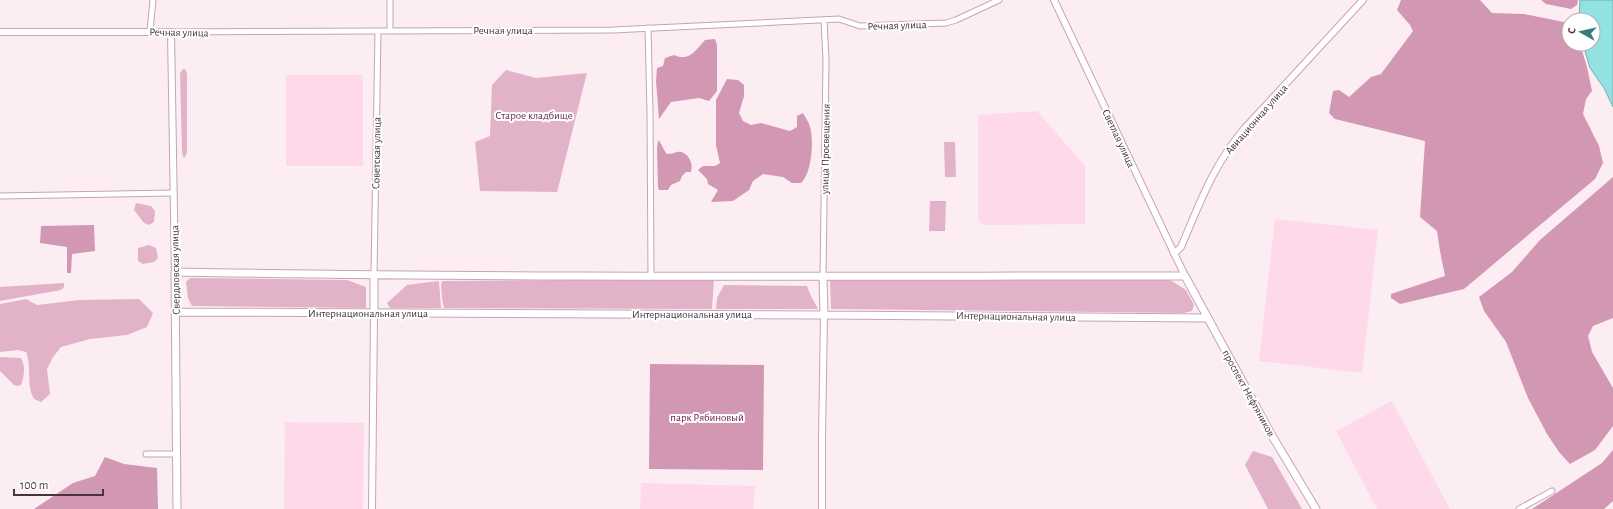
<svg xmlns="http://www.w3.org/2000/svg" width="1613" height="509" font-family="'Alegreya Sans',sans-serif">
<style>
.built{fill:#fed9ea}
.green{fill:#e2b2c8}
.forest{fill:#d297b3}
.water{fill:#91e2e0;stroke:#7aaeaf}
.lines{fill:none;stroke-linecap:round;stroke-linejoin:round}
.minor-casing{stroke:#c7a3b4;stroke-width:7}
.tertiary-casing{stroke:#c7a3b4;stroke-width:8}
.secondary-casing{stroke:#c7a3b4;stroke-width:9}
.minor{stroke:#fff;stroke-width:5}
.tertiary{stroke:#fff;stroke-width:6}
.secondary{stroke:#fff;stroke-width:7}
.labels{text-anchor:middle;stroke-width:4;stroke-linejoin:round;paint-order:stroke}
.street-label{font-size:11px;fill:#45363d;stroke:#fff}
.park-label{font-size:11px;fill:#6d274e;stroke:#fff}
</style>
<rect width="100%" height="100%" fill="#fcedf3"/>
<path class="built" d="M286 75H363V166H286Z
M1037 111 1085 166V224L983 225 978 220V115Z
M1275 219 1378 230 1362 373 1259 361Z
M1392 401 1450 509H1377L1336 431Z
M285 422 364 423 363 509H284Z
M641 483 755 486 753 509H640Z"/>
<path class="green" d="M183 69H185L187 74V152L185 157H183L182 151 180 73Z
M506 70 536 78 587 73 557 192 480 191 475 142 490 136 492 85Z
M944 142H955L956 177H945Z
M930 201H946L945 231H929Z
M136 203 151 206 155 211 154 222 149 225 144 223 134 210Z
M149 245 156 248 158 258 154 262 143 264 138 261V248Z
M190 278 347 280 366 287V308L192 306 188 298 186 282Z
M714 279 712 309 444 308 442 298 441 285 442 281Z
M856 279 1170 280 1186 290 1194 305 1192 311 1184 313 831 309 830 280Z
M438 281 439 282 441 308H390L387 303 407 285Z
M64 283V287L61 290 0 301V287Z
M724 285 807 286 810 294 818 309H716L717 298Z
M26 299 37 305 79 300 139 299 153 313 147 327 127 335 90 339 61 347 53 357 47 369 50 394 41 402 34 399C26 385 32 367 26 352L18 350 0 352V304Z
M0 357 21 358C26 367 24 376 21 385L17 386 14 385 0 371Z
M1253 451 1272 457 1302 509H1268L1245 465Z"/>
<path class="forest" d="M1401 0H1480L1492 13 1524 14 1569 23V44H1580L1587 67 1592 91 1586 99 1583 114 1599 146 1603 163 1595 179 1464 289 1400 304 1391 298V294L1445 276 1440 251 1437 231 1420 217 1425 141 1335 119 1329 113 1333 91 1339 90 1349 97 1371 77 1381 74 1413 31 1410 25 1397 10Z
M1541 0H1578L1577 5 1571 9 1546 4Z
M715 39 717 45V91L709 101 699 98 671 102 659 119 656 81 657 68 663 66 665 58 674 55C689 62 695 51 705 40Z
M727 79 738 80 744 85V96L739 113 743 121 751 125 761 123 790 131 797 127V116L803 113C805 117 809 122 810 127 814 141 812 173 801 183H792L783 177 763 174 753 181 749 190 733 201 711 202 718 190 708 184 707 179 698 170 703 166H715L720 163 716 145V100Z
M658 140C663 145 663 150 667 154 671 154 674 153 677 152 687 150 694 163 691 172H686L682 176 680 181 671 185 668 190H659L658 187 657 148Z
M1613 177V318L1593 326 1588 336 1592 352 1613 388V426L1595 450 1570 464 1559 452 1547 434 1528 398 1506 342 1484 311 1479 297 1512 272 1540 240Z
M94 225 95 251 72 254 71 273H67V247L40 243 41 226Z
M650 364 764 365 763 470 649 469Z
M1613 450V501L1604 509H1532L1602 463Z
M105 457 124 464 157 468 158 509H34L73 483 95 476Z"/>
<path class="water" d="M1580 0H1613V107L1604 88 1590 68 1583 44H1593V20H1579Z"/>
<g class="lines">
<defs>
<path id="minor" d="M390 0V31
M648 28 650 112 651 276
M150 31 153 0
M171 32 613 30 839 19 860 26 946 23 956 20 999 0
M0 196 174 193
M374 275 378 31
M823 277 826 60 824 20
M146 454H177
M1519 509 1552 491"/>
<path id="tertiary" d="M1054 0 1185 276
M0 32H171L175 272
M1174 254 1181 247C1200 203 1212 167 1244 129L1363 0
M372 509 374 313
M822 509V438L824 315"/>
<path id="secondary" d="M823 277 824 315
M176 312 827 315 1208 318
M374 313V275
M177 509 175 272C512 278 848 276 1185 276L1271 434 1316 509"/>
</defs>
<use href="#minor" class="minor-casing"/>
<use href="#tertiary" class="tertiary-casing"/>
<use href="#secondary" class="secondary-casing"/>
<use href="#minor" class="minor"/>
<use href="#tertiary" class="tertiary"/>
<use href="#secondary" class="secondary"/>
</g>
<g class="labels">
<g class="street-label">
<text transform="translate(897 25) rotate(-2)" y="4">Речная улица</text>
<text x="503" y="34">Речная улица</text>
<text transform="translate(179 32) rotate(1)" y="4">Речная улица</text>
<text transform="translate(1256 119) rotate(-49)" y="4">Авиационная улица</text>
<text transform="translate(1119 138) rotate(65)" y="4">Светлая улица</text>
<text transform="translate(825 149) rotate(-89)" y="4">улица Просвещения</text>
<text transform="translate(376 153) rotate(-89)" y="4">Советская улица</text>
<text transform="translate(175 270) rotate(-91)" y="4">Свердловская улица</text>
<text x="368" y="317">Интернациональная улица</text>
<text x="692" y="318">Интернациональная улица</text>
<text transform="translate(1016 316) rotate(1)" y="4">Интернациональная улица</text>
<text transform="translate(1249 393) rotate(61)" y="4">проспект Нефтяников</text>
</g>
<g class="park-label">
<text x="534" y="119">Старое кладбище</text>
<text x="707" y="421">парк Рябиновый</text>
</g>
</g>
<g transform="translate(1581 32) rotate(278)"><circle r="19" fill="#ffffff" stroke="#b5afb1"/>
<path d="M0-3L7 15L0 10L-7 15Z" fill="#357d7d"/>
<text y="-6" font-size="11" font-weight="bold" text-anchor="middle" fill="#45363d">С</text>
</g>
<path d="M14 489v6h89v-6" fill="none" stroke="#45363d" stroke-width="2"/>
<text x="20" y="489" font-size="12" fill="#45363d" stroke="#ffffff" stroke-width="3" paint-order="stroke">100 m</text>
</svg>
